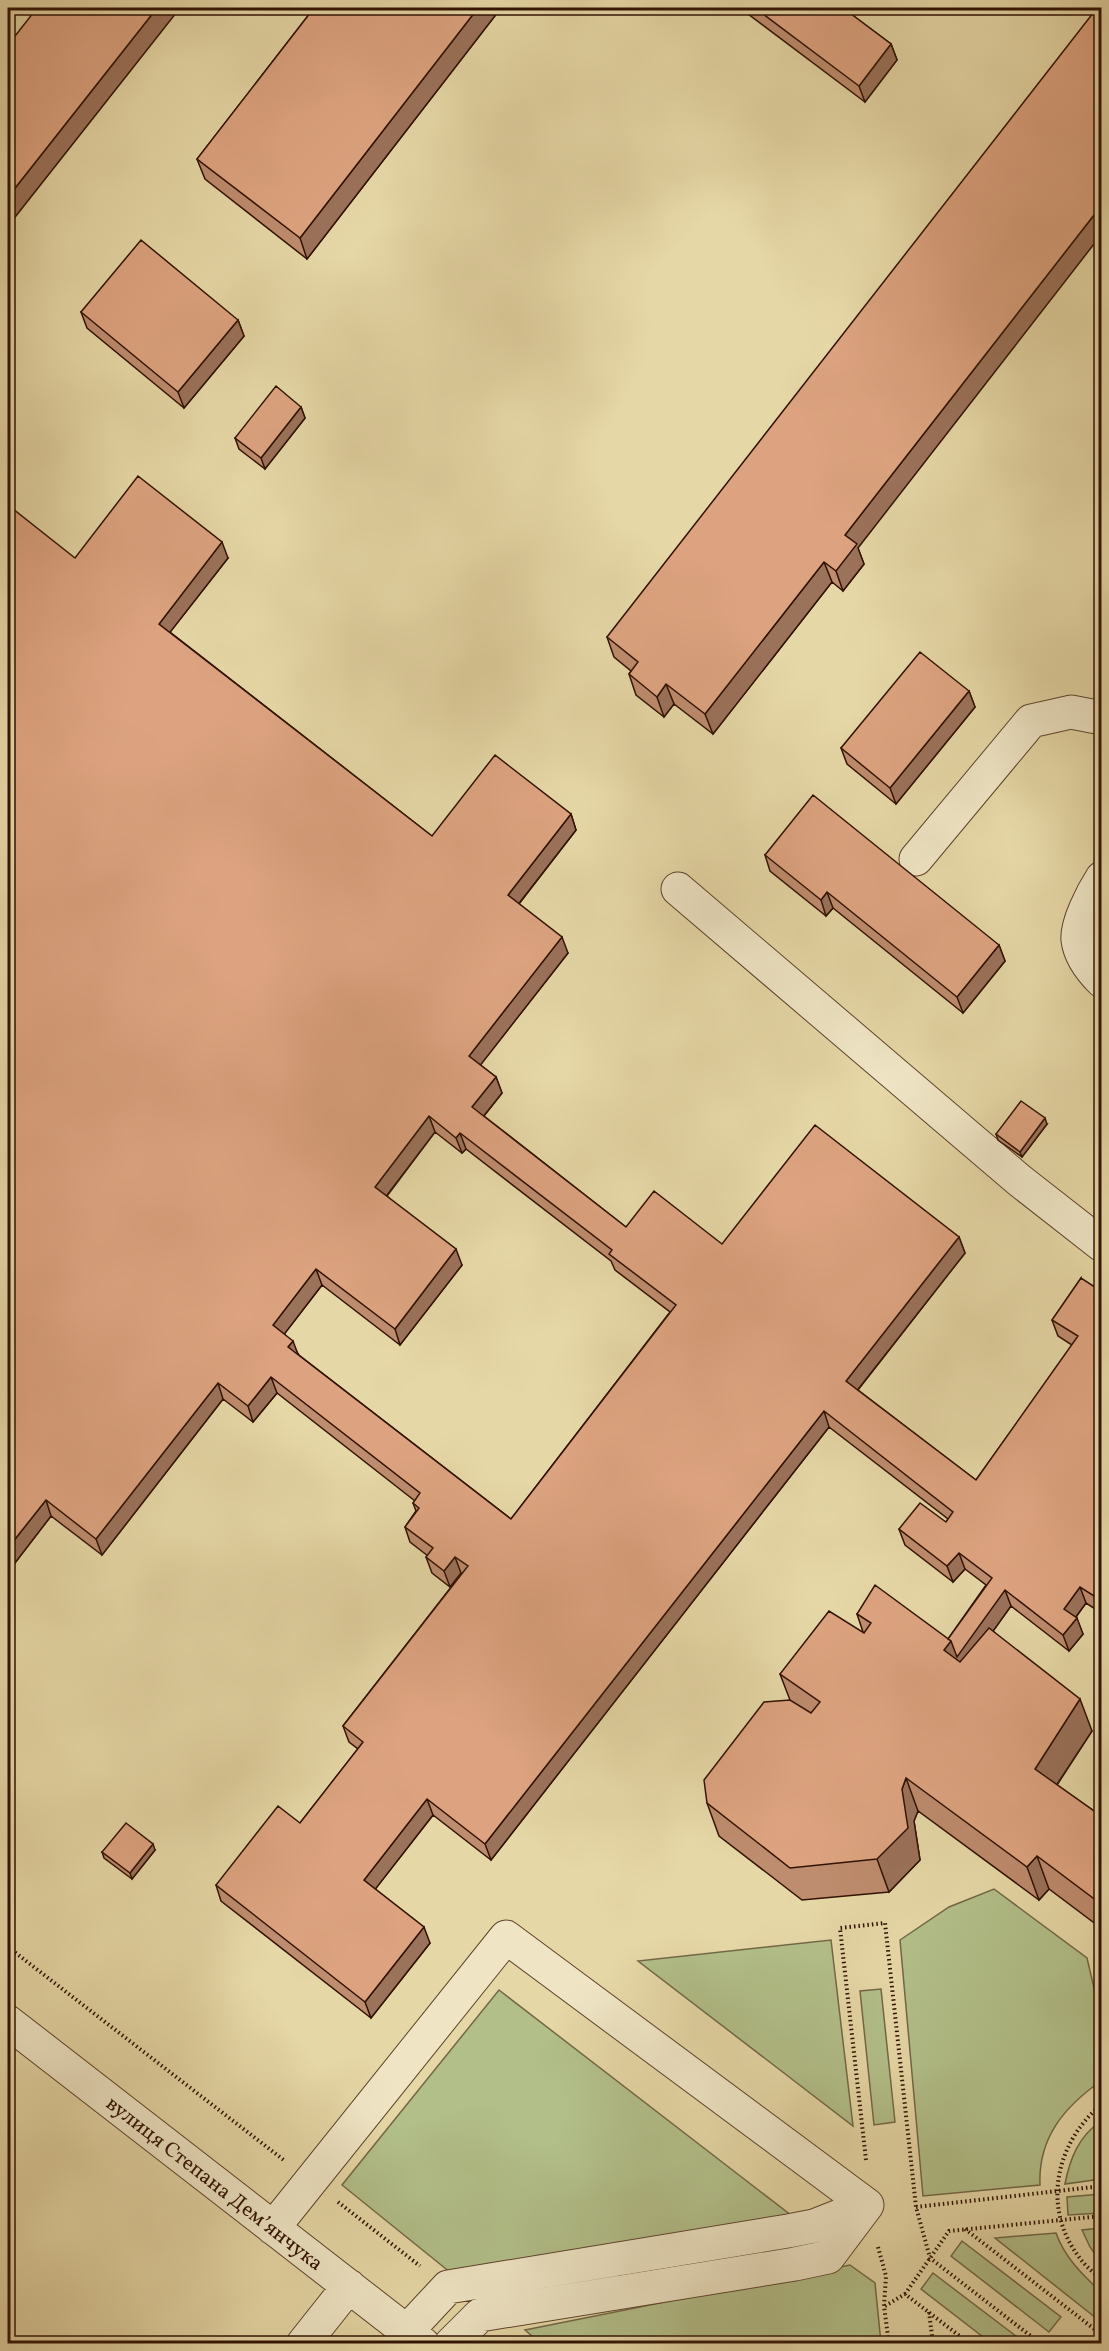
<svg xmlns="http://www.w3.org/2000/svg" width="1109" height="2351" font-family="Vollkorn,serif">
<style>
.green{fill:#b2bf89;stroke:#726846;stroke-width:1.5}
.lines{fill:none;stroke-linecap:round;stroke-linejoin:round}
.minor-casing{stroke:#5e432c;stroke-width:35}
.path{stroke:#311204;stroke-width:4;stroke-dasharray:1.5 3;stroke-linecap:butt}
.minor{stroke:#efe5c5;stroke-width:33}
.wall{fill:#be8c6e;stroke:#311204;stroke-width:1.5;fill-rule:evenodd}
.shaded-wall{fill:#9b725a;stroke:#311204;stroke-width:1.5}
.building{fill:#dda380;stroke:#311204;stroke-width:1.5;fill-rule:evenodd}
.labels{text-anchor:middle;stroke-width:6;stroke-linejoin:round;paint-order:stroke}
.street-label{font-size:21px;fill:#311204;stroke:#efe5c5}
</style>
<rect width="100%" height="100%" fill="#e6d7a6"/>
<filter id="stains"><feTurbulence type="fractalNoise" baseFrequency=".00333" numOctaves="4"/><feColorMatrix values="0 0 0 0 .2 0 0 0 0 .09 0 0 0 0 .02 0 0 0 .5 -.17"/></filter>
<radialGradient id="worn" r=".72"><stop offset=".6" stop-color="#630" stop-opacity="0"/><stop offset="1" stop-color="#630" stop-opacity=".3"/></radialGradient>
<path class="green" d="M994 1889 1087 1958 1101 2018V2081C1064 2107 1038 2138 1040 2185L923 2196 900 1940 949 1907Z
M831 1940 853 2126 638 1961Z
M881 1989 895 2122 874 2125 860 1991Z
M499 1990 796 2219 456 2277 342 2185Z
M1101 2121V2179L1065 2184C1070 2158 1079 2136 1101 2121Z
M1101 2194V2213L1068 2215 1067 2197Z
M1101 2228H1102L1101 2263 1090 2247 1082 2230Z
M1056 2233C1065 2258 1082 2274 1101 2292V2322L995 2238Z
M962 2241 1061 2317 1049 2332 951 2256Z
M850 2265 875 2283 881 2343 541 2344 525 2330Z
M933 2273 1025 2343H991L921 2289Z"/>
<g class="lines">
<defs>
<path id="minor" d="M916 859 1031 721 1071 712 1102 718
M1102 878C1093 892 1076 924 1078 940 1080 956 1091 970 1102 981
M678 889 1019 1180 1102 1245
M8 2022 423 2344
M273 2228 506 1937 867 2205 814 2226 788 2231 448 2287 407 2331
M303 2344 349 2286
M451 2344 480 2315 795 2264 828 2257 867 2205"/>
</defs>
<use href="#minor" class="minor-casing"/>
<path class="path" d="M8 1947 285 2161
M1102 2104C1056 2142 1041 2207 1079 2257 1085 2266 1094 2273 1102 2280
M866 2160 840 1928 885 1923 916 2207 930 2258 1041 2344
M338 2202 420 2266
M916 2207 1102 2186
M965 2229 1102 2335
M878 2247 886 2276 884 2306 889 2344
M905 2294 949 2231 1102 2216
M885 2306 905 2294 970 2344
M929 2312 933 2344"/>
<use href="#minor" class="minor"/>
</g>
<path class="wall" d="M314 8H501L307 259 205 179 197 159Z
M740 8H843L891 44 897 60 865 102Z
M81 312 238 320 244 336 184 408 87 328Z
M301 407 305 418 265 469 239 449 235 438Z
M858 548 864 564 843 591 832 582 713 734 674 704 664 717 636 695 629 674 631 671 614 657 607 637Z
M75 558H228L170 632 432 836 571 814 576 830 519 904 568 953 480 1065 496 1077 502 1093 484 1116 626 1227 722 1244 959 1237 965 1253 858 1390 976 1480 1072 1345 1058 1336 1052 1320 1081 1278 1100 1612 1086 1603 1076 1617 1083 1634 1069 1651 1011 1606 993 1631 1092 1731 1057 1785 1101 1816V1928L1049 1889 1039 1900 918 1811 914 1821 920 1860 889 1892 802 1900 719 1836 707 1803 790 1700 780 1674 863 1632 857 1614 948 1639 986 1585 965 1569 953 1582 905 1545 899 1529 946 1522 948 1519 829 1427 491 1860 433 1815 375 1889 430 1943 371 2018 221 1901 216 1885 300 1823 358 1749 349 1742 343 1726 462 1573H461L450 1587 432 1573 426 1557 428 1556 410 1542 405 1527 416 1511 413 1503 415 1501 277 1393 253 1422 223 1399 102 1555 51 1516 8 1572ZM435 1132 462 1153 466 1149 611 1261 615 1270 670 1312 511 1519 299 1355 284 1334 322 1285 400 1345 462 1265 387 1196Z
M969 691 975 707 896 804 847 764 841 748Z
M765 855 999 945 1005 961 963 1013 833 908 826 916 770 871Z
M1047 1124 1022 1157 998 1140 996 1134Z
M155 1850 132 1879 104 1858 102 1852Z"/>
<path class="shaded-wall" d="M157 8H180L8 226V197Z
M478 8H501L307 259 300 238Z
M891 44 897 60 865 102 859 86Z
M1101 206V235L858 548 864 564 843 591 836 571 845 535Z
M238 320 244 336 184 408 178 392Z
M301 407 305 418 265 469 261 458Z
M222 542 228 558 164 640 159 624Z
M824 562 832 582 713 734 705 714Z
M666 684 674 704 664 717 657 697Z
M969 691 975 707 896 804 890 788Z
M571 814 576 830 513 911 508 895Z
M827 892 833 908 826 916 821 900Z
M562 937 568 953 475 1072 469 1056Z
M999 945 1005 961 963 1013 957 997Z
M496 1077 502 1093 478 1123 472 1107Z
M429 1116 435 1132 381 1203 375 1187Z
M1045 1118 1047 1124 1022 1157 1020 1152Z
M460 1133 466 1149 462 1153 456 1138Z
M959 1237 965 1253 852 1397 846 1381Z
M456 1249 462 1265 400 1345 395 1329Z
M316 1269 322 1285 279 1341 273 1325Z
M293 1341 299 1357 288 1347Z
M271 1377 277 1393 253 1422 248 1406Z
M218 1383 223 1399 102 1555 96 1539Z
M824 1411 829 1427 491 1860 485 1844Z
M46 1500 51 1516 8 1572V1548Z
M959 1553 965 1569 953 1582 947 1566Z
M455 1557 461 1573 450 1587 444 1571Z
M1101 1585V1609L1100 1612 1094 1596Z
M1080 1587 1086 1603 1070 1625 1064 1609Z
M1005 1590 1011 1606 956 1683 944 1650 951 1641Z
M1077 1618 1083 1634 1069 1651 1063 1635Z
M1080 1699 1092 1731 1046 1801 1035 1769Z
M906 1778 918 1811 914 1821 920 1860 889 1892 877 1859Z
M427 1799 433 1815 370 1896 364 1880Z
M153 1844 155 1850 132 1879 130 1873Z
M1037 1856 1049 1889 1039 1900 1027 1867Z
M424 1927 430 1943 371 2018 365 2002Z"/>
<path class="building" d="M37 8H157L8 197V45Z
M314 8H478L300 238 197 159Z
M755 8H843L891 44 859 86Z
M1097 8H1101V206L845 535 857 544 836 571 824 562 705 714 666 684 657 697 629 674 638 662 607 637Z
M141 240 238 320 178 392 81 312Z
M276 386 301 407 261 458 235 438Z
M138 476 222 542 159 624 432 836 495 755 571 814 508 895 562 937 469 1056 496 1077 472 1107 626 1227 654 1191 722 1244 815 1125 959 1237 846 1381 976 1480 1078 1336 1052 1320 1081 1278 1101 1291V1585L1094 1596 1080 1587 1064 1609 1077 1618 1063 1635 1005 1590 957 1657 951 1641 948 1639 992 1578 959 1553 947 1566 899 1529 920 1503 946 1522 953 1512 824 1411 485 1844 427 1799 364 1880 424 1927 365 2002 216 1885 278 1806 300 1823 363 1742 343 1726 468 1566 455 1557 444 1571 426 1557 433 1548 405 1527 419 1508 413 1503 420 1493 271 1377 248 1406 218 1383 96 1539 46 1500 8 1548V505L75 558ZM429 1116 456 1138 460 1133 612 1250 609 1254 676 1305 511 1519 288 1347 293 1341 273 1325 316 1269 395 1329 456 1249 375 1187Z
M920 652 969 691 890 788 841 748Z
M813 795 999 945 957 997 827 892 821 900 765 855Z
M1021 1101 1045 1118 1020 1152 996 1134Z
M875 1585 951 1641 944 1650 960 1662 989 1628 1080 1699 1035 1769 1101 1816V1904L1037 1856 1027 1867 906 1778 902 1789 908 1828 877 1859 790 1868 707 1803 704 1780 764 1702 790 1700 811 1713 820 1702 780 1674 829 1611 864 1633 871 1623 857 1614Z
M126 1823 153 1844 130 1873 102 1852Z
M133 2338 141 2343H129Z"/>
<g class="labels">
<g class="street-label">
<text transform="translate(215 2183) rotate(38)" y="7">вулиця Степана Демʼянчука</text>
</g>
</g>
<rect width="1109" height="2351" fill="none" stroke="#e6d7a6" stroke-width="30"/>
<rect x="9" y="9" width="1091" height="2333" fill="none" stroke="#311204" stroke-width="3"/>
<rect x="15" y="15" width="1079" height="2321" fill="none" stroke="#311204" stroke-width="1.5"/>
<rect width="100%" height="100%" filter="url(#stains)"/>
<rect width="100%" height="100%" fill="url(#worn)"/>
</svg>
